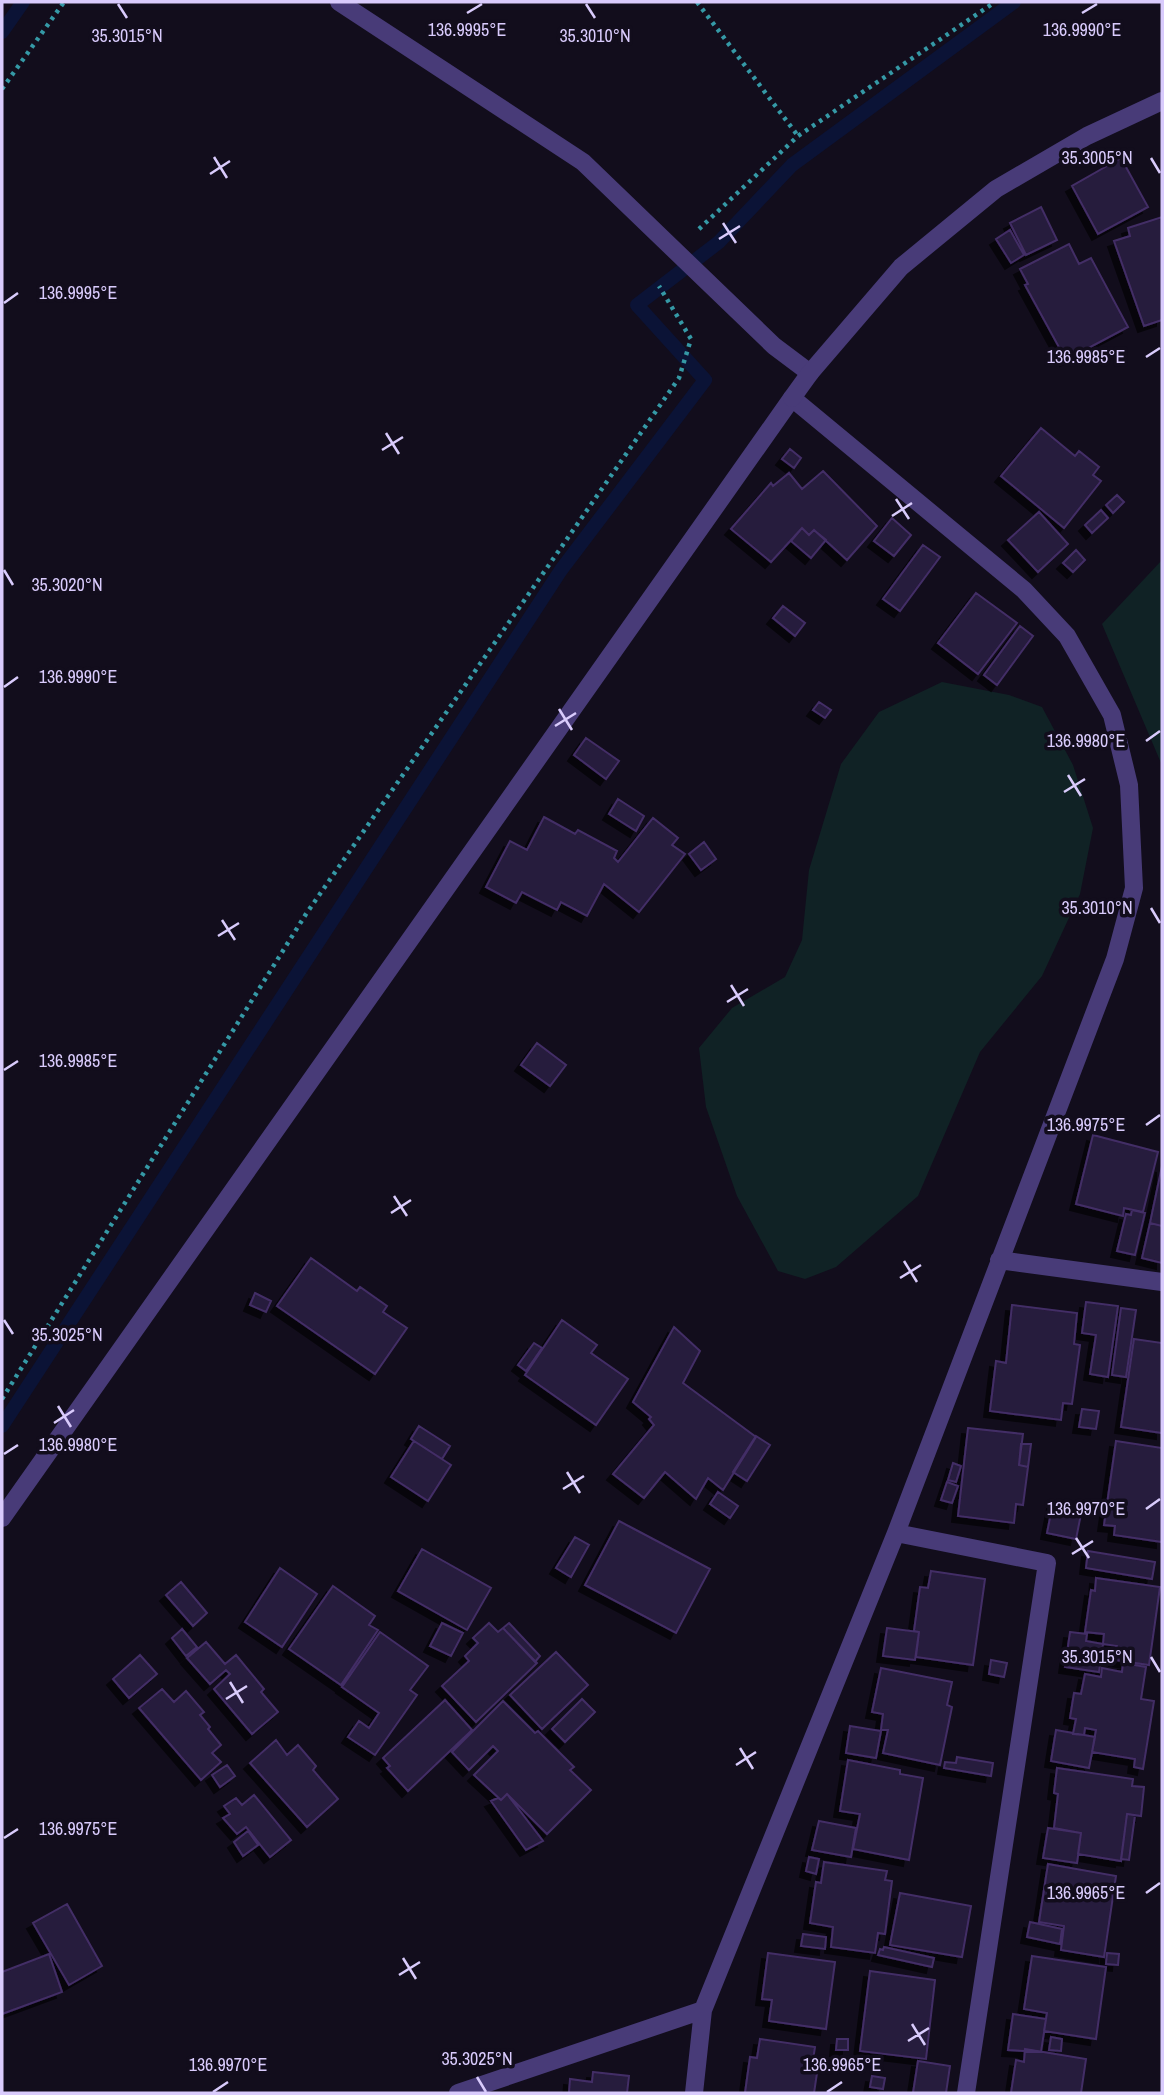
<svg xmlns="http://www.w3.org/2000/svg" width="1164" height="2095" font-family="'Archivo Narrow',sans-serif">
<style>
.green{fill:#102225}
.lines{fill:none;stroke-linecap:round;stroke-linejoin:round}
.stream{stroke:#0b1336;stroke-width:14}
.building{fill:#271a3c;stroke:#432e66;stroke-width:2;filter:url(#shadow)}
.path{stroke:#3599a6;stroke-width:4.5;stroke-dasharray:3.5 5;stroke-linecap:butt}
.minor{stroke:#483b78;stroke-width:18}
.tertiary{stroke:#483b78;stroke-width:18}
.ticks{fill:none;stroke:#d9cbfc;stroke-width:2.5}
.ticks-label{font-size:18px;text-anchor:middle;fill:#d9cbfc;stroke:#120d1c;stroke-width:7;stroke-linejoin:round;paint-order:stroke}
</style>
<defs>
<filter id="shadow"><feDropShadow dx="-6" dy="6" stdDeviation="0" flood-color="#0009"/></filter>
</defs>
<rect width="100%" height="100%" fill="#120d1c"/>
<path class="green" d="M1162 560V779L1161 763 1102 624Z
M942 682 1009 695 1042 707 1073 765 1093 828 1080 894 1042 976 980 1052 918 1196 836 1267 805 1279 778 1271 737 1196 706 1107 699 1048 732 1008 785 977 802 940 809 870 841 764 879 712Z"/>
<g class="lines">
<path class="stream" d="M2 32 23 2
M2 1426 561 570 705 380 637 305 719 242 792 165 1014 2"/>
</g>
<path class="building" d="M1121 158 1148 207 1098 234 1072 186Z
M1041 207 1057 240 1026 255 1010 223Z
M1162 217V320L1144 326 1114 241 1130 236 1128 228Z
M1010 230 1024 255 1011 263 996 239Z
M1069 244 1079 264 1091 258 1128 327 1066 360 1025 285 1028 284 1020 269Z
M1041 428 1075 456 1079 451 1099 467 1093 475 1101 481 1064 528 1001 476Z
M790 449 801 458 794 468 782 459Z
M823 471 877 526 847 560 814 530 809 535 802 528 771 562 731 529 771 483 773 486 789 473 802 489Z
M1117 495 1124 502 1113 513 1106 505Z
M1101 510 1108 518 1092 533 1085 525Z
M1039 512 1068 544 1038 572 1008 540Z
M892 518 911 535 894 556 874 541Z
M802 528 809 535 814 530 826 540 811 558 791 541Z
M923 545 940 557 900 611 883 599Z
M1076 550 1085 560 1073 572 1063 563Z
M976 593 1017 623 978 674 938 643Z
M783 606 805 623 795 636 773 618Z
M1020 626 1033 636 997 685 984 675Z
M819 702 831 710 825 718 813 710Z
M586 738 619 761 606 779 574 755Z
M618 799 644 816 636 831 609 814Z
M544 817 575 834 578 830 617 851 614 858 618 862 653 818 678 838 672 845 685 854 639 912 604 884 587 916 561 902 557 910 522 892 516 903 486 887 510 841 527 850Z
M704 842 716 859 701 870 689 854Z
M537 1043 566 1065 550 1086 521 1065Z
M1093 1135 1158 1152 1143 1212 1124 1208 1123 1216 1076 1204Z
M1162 1166V1226L1150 1223Z
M1132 1210 1145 1213 1135 1255 1117 1251 1126 1214 1131 1215Z
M1150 1223 1162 1226V1263L1142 1258Z
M311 1258 357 1291 360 1287 387 1306 383 1312 407 1328 375 1374 277 1306Z
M255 1293 271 1301 266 1312 250 1305Z
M1086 1302 1118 1306 1108 1377 1090 1374 1096 1335 1082 1333Z
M1012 1305 1077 1313 1074 1344 1080 1345 1072 1404 1063 1403 1061 1420 990 1411 996 1361 1006 1363Z
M1121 1308 1136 1310 1126 1377 1112 1375Z
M562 1320 597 1345 591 1353 628 1379 596 1425 525 1375Z
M674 1327 700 1351 683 1383 756 1437 723 1490 708 1478 696 1499 665 1472 644 1498 613 1474 654 1425 649 1419 651 1417 633 1402Z
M1134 1339 1162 1343V1433L1121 1427Z
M534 1343 542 1348 526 1371 518 1365Z
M1082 1409 1099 1411 1096 1429 1079 1427Z
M419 1426 450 1446 442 1459 411 1439Z
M968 1428 1023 1434 1019 1465 1028 1467 1023 1505 1016 1504 1014 1523 958 1516Z
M756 1436 770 1445 747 1481 733 1472Z
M414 1441 451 1465 428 1501 391 1477Z
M1116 1441 1162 1448V1542L1114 1535 1115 1526 1104 1525Z
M1021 1444H1031L1028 1467 1019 1465Z
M953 1463 961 1466 956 1482 948 1480Z
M947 1482 958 1486 952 1503 941 1500Z
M718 1492 738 1506 730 1518 710 1504Z
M1053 1503 1082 1509 1076 1539 1047 1533Z
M619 1521 710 1569 676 1633 585 1585Z
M575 1537 589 1545 571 1577 556 1568Z
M422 1549 491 1588 467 1630 398 1591Z
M1088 1551 1155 1562 1152 1579 1086 1568Z
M280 1568 317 1594 282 1647 245 1622Z
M931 1571 985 1579 973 1665 916 1657 919 1632 914 1631 920 1587 928 1588Z
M1096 1578 1160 1587 1149 1665 1115 1660 1117 1646 1103 1644 1104 1634 1085 1632 1091 1590 1095 1591Z
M181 1582 207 1613 193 1626 166 1595Z
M333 1586 375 1616 369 1625 378 1630 341 1685 289 1649Z
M442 1623 463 1633 451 1656 430 1646Z
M489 1623 498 1632 503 1628 537 1663 476 1722 442 1686 469 1661 465 1656 478 1643 473 1638Z
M509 1623 540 1656 535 1662 503 1628Z
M887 1628 919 1632 915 1660 883 1656Z
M182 1629 197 1647 186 1656 172 1638Z
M380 1632 428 1666 410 1690 417 1695 375 1755 348 1737 359 1721 369 1728 379 1713 342 1687Z
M1070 1632 1087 1634 1086 1641 1103 1644 1099 1672 1065 1667Z
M206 1642 225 1664 236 1655 264 1689 261 1692 278 1712 252 1734 214 1689 230 1674 226 1670 210 1684 187 1658Z
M556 1652 588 1685 542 1729 510 1695Z
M140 1655 157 1674 129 1698 113 1679Z
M991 1660 1007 1663 1004 1677 989 1674Z
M1123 1663 1146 1667 1141 1699 1154 1701 1143 1769 1134 1767 1135 1759 1092 1752 1096 1730 1085 1728 1084 1735 1073 1734 1076 1719 1070 1718 1074 1693 1081 1694 1085 1674 1101 1677 1102 1668 1122 1672Z
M881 1668 952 1682 947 1705 952 1707 940 1765 883 1753 888 1730H881L883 1714 872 1712Z
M162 1689 174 1702 186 1691 204 1712 200 1715 210 1727 208 1729 221 1745 212 1753 221 1762 201 1780 139 1708Z
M582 1699 595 1712 565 1742 552 1729Z
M445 1700 472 1730 408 1791 387 1768 390 1766 383 1758Z
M503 1701 535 1733 538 1731 574 1767 570 1770 591 1790 547 1834 507 1794 501 1800 474 1775 498 1751 493 1746 469 1770 452 1752Z
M850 1726 881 1731 876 1758 846 1753Z
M1056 1730 1095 1737 1089 1768 1051 1761Z
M276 1740 287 1755 298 1745 316 1766 313 1770 338 1799 307 1827 250 1763Z
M957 1757 993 1763 991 1776 944 1768 945 1762 956 1763Z
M848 1760 900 1770V1774L923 1778 909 1860 853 1849 860 1814 840 1811Z
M227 1765 235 1776 220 1787 212 1775Z
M1057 1768 1133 1779 1132 1786 1144 1787 1141 1816 1127 1814 1121 1861 1078 1854 1081 1833 1054 1828 1058 1794 1054 1793Z
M507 1794 543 1841 526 1850 491 1801 498 1798 501 1800Z
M254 1795 291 1840 270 1857 246 1827 237 1834 223 1818 230 1814 224 1806 236 1798 242 1805Z
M1127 1814 1135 1815 1129 1860 1121 1859Z
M819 1821 856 1828 851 1857 812 1850Z
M1048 1828 1081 1833 1077 1863 1043 1858Z
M248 1831 258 1845 243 1856 234 1842Z
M809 1857 819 1859 816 1874 806 1871Z
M824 1862 887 1871 885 1880 892 1881 885 1934 878 1933 875 1953 831 1947 833 1927 810 1923 816 1882 821 1883Z
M1048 1864 1116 1876 1104 1957 1061 1950 1064 1926 1039 1922Z
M900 1893 971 1906 962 1957 890 1945Z
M67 1904 102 1966 69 1985 33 1923Z
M1030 1922 1062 1929 1060 1944 1027 1937Z
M803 1934 826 1937 825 1949 801 1946Z
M884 1947 934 1958 932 1967 878 1955 880 1949 883 1950Z
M768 1953 835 1962 826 2029 769 2021 772 2000 762 1999Z
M1107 1953 1119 1954 1118 1965 1106 1964Z
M49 1954 62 1992 2 2014V1972Z
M1032 1956 1106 1967 1096 2039 1044 2031 1047 2013 1024 2009Z
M870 1971 935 1980 926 2059 860 2051Z
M1013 2014 1046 2019 1041 2052 1008 2050Z
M1051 2037 1062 2039 1061 2051 1049 2050Z
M760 2039 815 2047 811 2072 817 2073 814 2093H745L750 2057 757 2058Z
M837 2039H848V2050H836Z
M1025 2049 1086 2059 1081 2093H1011L1016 2060 1024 2062Z
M918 2061 950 2066 946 2093H913Z
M593 2072 629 2076 627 2093H569L570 2079 592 2082Z
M872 2076 885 2078 883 2089 870 2087Z"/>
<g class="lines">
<path class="path" d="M697 2 798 136
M2 89 64 2
M699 229 798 136 995 2
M2 1399 306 914 679 378 691 339 659 286"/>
<path class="minor" d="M339 2 583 162 774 346 810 373
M999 1260 1162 1282
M2 1518 792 398 1024 590 1067 636 1112 715 1129 785 1134 888 1115 959 896 1533 703 2010 694 2093
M896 1533 1047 1563 966 2093
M458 2093 703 2010"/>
<path class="tertiary" d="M792 398 810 373 901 267 996 189 1087 136 1162 101"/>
</g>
<path class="ticks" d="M118 4 127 18M586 4 595 18M467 13 482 4M1082 13 1097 4M214 157 227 178M1151 158 1160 173M210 174 230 161M723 223 736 243M719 239 740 226M4 303 18 293M1146 357 1160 348M386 433 399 454M382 450 403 437M896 499 909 519M892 516 912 503M4 570 13 585M4 687 18 677M559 709 572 730M555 726 576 713M1146 741 1160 731M1068 775 1081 796M1064 792 1085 779M1151 908 1160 923M222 920 235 940M218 936 239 923M731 985 744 1006M727 1002 748 989M4 1070 18 1061M1146 1125 1160 1115M394 1196 407 1216M391 1213 411 1200M904 1261 917 1282M900 1278 921 1265M4 1320 13 1334M58 1406 71 1427M54 1423 74 1410M4 1454 18 1445M567 1472 580 1493M563 1489 584 1476M1146 1509 1160 1499M1076 1538 1089 1558M1072 1554 1093 1541M1151 1657 1160 1672M230 1682 243 1703M226 1699 247 1686M740 1748 753 1769M736 1765 756 1752M4 1838 18 1829M1146 1893 1160 1883M403 1958 416 1979M399 1975 420 1962M912 2024 925 2045M908 2041 929 2028M477 2077 486 2092M213 2092 228 2082M827 2092 842 2082"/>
<g class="ticks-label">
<text x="467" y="36">136.9995°E</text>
<text x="1082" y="36">136.9990°E</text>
<text x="127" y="42">35.3015°N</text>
<text x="595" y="42">35.3010°N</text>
<text x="1097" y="164">35.3005°N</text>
<text x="78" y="299">136.9995°E</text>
<text x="1086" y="363">136.9985°E</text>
<text x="67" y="591">35.3020°N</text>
<text x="78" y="683">136.9990°E</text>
<text x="1086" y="747">136.9980°E</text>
<text x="1097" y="914">35.3010°N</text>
<text x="78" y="1067">136.9985°E</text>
<text x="1086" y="1131">136.9975°E</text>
<text x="67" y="1341">35.3025°N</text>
<text x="78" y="1451">136.9980°E</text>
<text x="1086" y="1515">136.9970°E</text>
<text x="1097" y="1663">35.3015°N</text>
<text x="78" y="1835">136.9975°E</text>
<text x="1086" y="1899">136.9965°E</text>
<text x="477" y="2065">35.3025°N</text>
<text x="228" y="2071">136.9970°E</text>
<text x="842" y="2071">136.9965°E</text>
</g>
<rect width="1164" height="2095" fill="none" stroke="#d9cbfc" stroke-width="7"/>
</svg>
